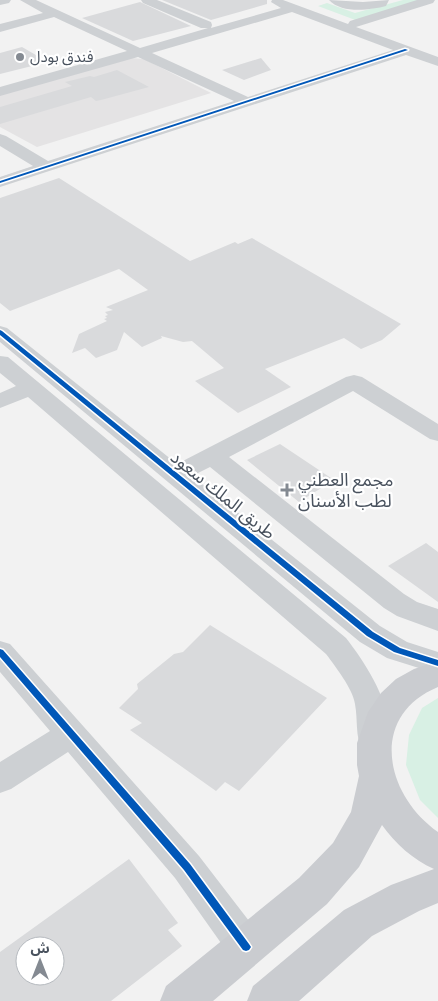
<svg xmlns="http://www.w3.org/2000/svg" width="438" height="1001" font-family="'Exo 2','Noto Sans Arabic',sans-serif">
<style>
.education{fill:#e4e3e4}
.green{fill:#d8f0e4}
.building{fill:#d9dadc;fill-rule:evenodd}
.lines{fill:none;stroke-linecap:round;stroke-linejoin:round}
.minor{fill:#cdd0d3;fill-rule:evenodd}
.major{fill:#caccd0;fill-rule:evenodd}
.cycleway-casing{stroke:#fff;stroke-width:3}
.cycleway{fill:#0057b8;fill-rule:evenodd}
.poi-dot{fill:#848a92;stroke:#fff;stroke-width:2}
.labels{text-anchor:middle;stroke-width:4.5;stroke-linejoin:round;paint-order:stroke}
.far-poi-label{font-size:15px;fill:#49525e;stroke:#fff;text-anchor:start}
.poi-label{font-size:18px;fill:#49525e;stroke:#fff;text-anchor:start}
.street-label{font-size:18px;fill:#49525e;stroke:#fff}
</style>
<rect width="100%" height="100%" fill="#f2f2f2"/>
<path class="education" d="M132 58 144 59 211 93 37 147 0 127V95Z"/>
<path class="green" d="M403 0H421L358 21 318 6 327 3 355 13Z
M438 698V818L420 800 406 765 409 735 422 708Z"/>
<path class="building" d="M162 0H267V4L211 20Z
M140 2 191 26 133 41 82 18Z
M22 47 48 62 0 74V53Z
M261 58 271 70 244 80 222 70Z
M117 70 149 87 101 100 96 101 91 97 0 124V107L72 86 65 82 90 76 94 77Z
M59 178 190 261 235 242 238 244 252 238 401 324 382 340 361 349 344 338 265 369 291 387 238 413 195 381 224 368 192 341 183 342 161 336 162 338 142 347 124 332 117 350 96 358 85 348 72 353 79 334 107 321 104 319 107 318 105 316 108 315 105 312 113 310 106 307 148 290 119 269 10 311 0 303V198Z
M280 444 334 480 299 502 247 460Z
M426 543 438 552V602L388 566Z
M210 625 327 698 239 791 225 782 216 791 130 730 142 723 119 708 138 689 137 684 174 654 183 652Z
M129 859 178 923 168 930 182 946 111 1001H0V952ZM25 946H55V976H25Z"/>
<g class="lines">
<path class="minor" d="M0 0H11L9 3 0 5Z
M20 0H36L140 48 208 28H201L143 3 141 0H157L211 22 212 25 211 28 281 8 271 2 272 0H283L348 24 350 21 417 0H435L433 3 356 27 438 57V66L406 55 0 187V177L33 166 0 146V134L6 136 48 161 234 101 138 57 0 96V87L127 51 54 17 0 32V24L43 13ZM292 12 393 50 248 97 152 53Z
M329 0 363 2 389 0 386 6C370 10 342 14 329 0Z
M0 326 7 328 177 464 346 377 354 375 362 377 438 424V441L430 439 353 391 229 457 404 594 417 602 438 609V631L397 616 384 608 210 467 192 476 380 626 407 642 438 652V674L387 658 360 642 0 342Z
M0 356 8 357 346 638C367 665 401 716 384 750L373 754 362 750C355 736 358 720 355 704 353 689 335 666 326 654L28 397 0 408V393L16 386 0 373Z
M0 641 10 644 199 856 259 934 264 947 259 960 246 965 233 960 175 878 68 752 11 789 0 793V762L50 731 0 672Z"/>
<path class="major" d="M438 661V687C368 716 385 795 438 832V903L419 911 372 936 299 1001H247L253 986 344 910 391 885 434 869C413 860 395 843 382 825L359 867 327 904 213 1001H160L166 986 299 878 333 843 351 812 359 776 357 765V743L368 712 381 693 396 679 414 669Z"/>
<defs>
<path id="cycleway" d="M405 49 408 50 0 183V181Z
M0 330 2 331 373 632 400 648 438 660V666L394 652 367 636 0 335Z
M0 649 3 650 190 864 249 944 251 947 249 950 246 951 243 950 184 870 0 657Z"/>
</defs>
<use href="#cycleway" class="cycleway-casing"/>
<use href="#cycleway" class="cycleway"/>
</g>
<g class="poi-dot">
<circle cx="20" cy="57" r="5"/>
<path d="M284.5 482.5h5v5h5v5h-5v5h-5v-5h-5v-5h5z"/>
</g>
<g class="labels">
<g class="far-poi-label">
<text x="30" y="62">فندق بودل</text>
</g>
<g class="poi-label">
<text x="298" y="486">مجمع العطني<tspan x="298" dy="21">لطب الأسنان</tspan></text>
</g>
<g class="street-label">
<text transform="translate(223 495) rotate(39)" y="6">طريق الملك سعود</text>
</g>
</g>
<g transform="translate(40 961)"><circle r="24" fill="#ffffff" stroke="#b6babf"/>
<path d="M0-4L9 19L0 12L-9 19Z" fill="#848a92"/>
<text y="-8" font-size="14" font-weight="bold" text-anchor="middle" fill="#49525e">ش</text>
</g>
</svg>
